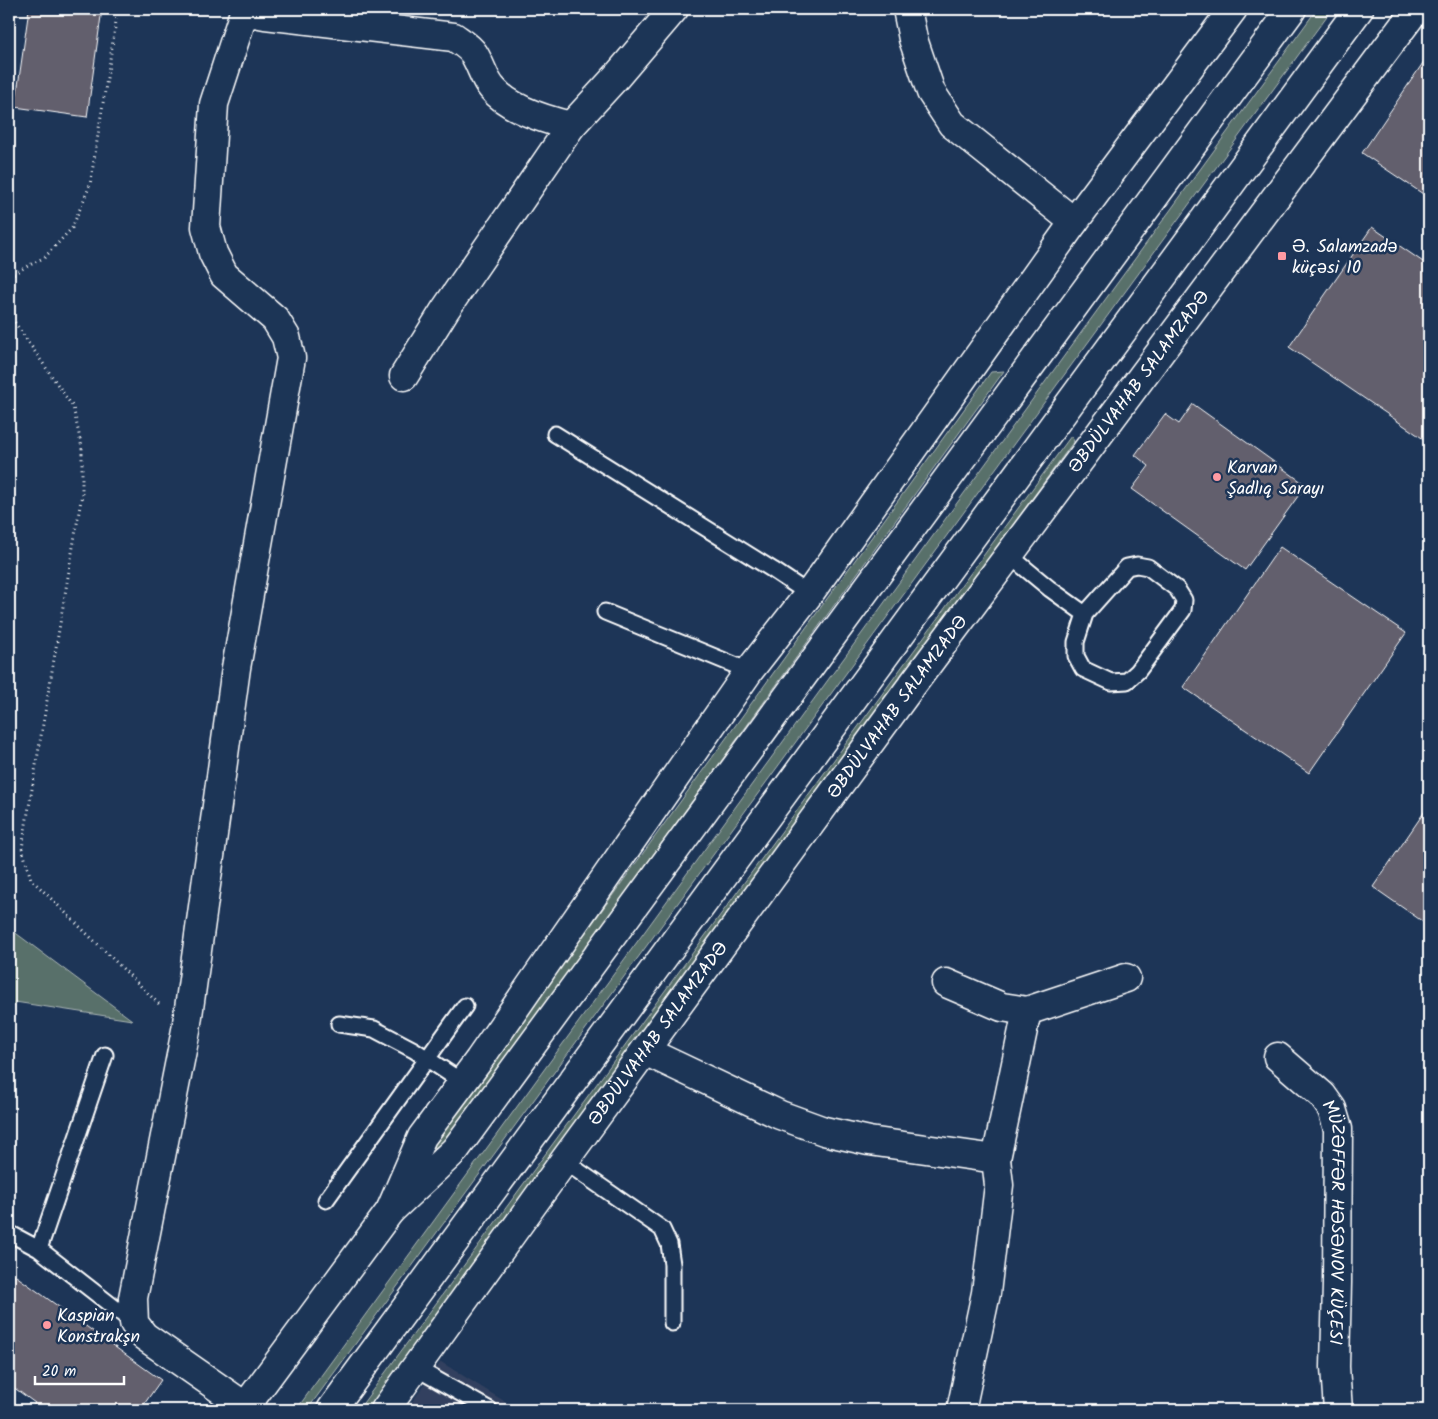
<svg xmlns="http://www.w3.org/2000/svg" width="1438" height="1419" font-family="Kalam,sans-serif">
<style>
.built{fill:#32415e}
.green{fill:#586f6b;stroke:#acb7b5}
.building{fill:#625e6d;stroke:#fff}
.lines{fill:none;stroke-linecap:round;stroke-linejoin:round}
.lane-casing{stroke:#fff;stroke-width:19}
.street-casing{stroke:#fff;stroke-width:31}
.secondary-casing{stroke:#fff;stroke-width:31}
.primary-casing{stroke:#fff;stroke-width:31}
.path{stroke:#fff;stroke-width:3;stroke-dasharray:1 4;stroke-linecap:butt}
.lane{stroke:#1d3557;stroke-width:15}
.street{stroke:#1d3557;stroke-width:28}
.secondary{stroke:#1d3557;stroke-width:28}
.primary{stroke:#1d3557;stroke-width:28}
.poi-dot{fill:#ff9aa2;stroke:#1d3557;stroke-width:2}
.labels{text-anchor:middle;stroke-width:5;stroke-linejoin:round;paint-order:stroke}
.poi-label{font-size:18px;fill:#fff;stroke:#1d3557;text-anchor:start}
.street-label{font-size:18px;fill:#fff;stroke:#1d3557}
</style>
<rect width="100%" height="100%" fill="#1d3557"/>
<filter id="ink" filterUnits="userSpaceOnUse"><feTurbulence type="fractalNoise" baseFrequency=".02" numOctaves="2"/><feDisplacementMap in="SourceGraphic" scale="10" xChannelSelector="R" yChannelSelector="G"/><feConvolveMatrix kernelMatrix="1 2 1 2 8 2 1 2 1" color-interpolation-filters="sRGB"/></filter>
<g filter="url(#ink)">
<path class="built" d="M441 1362 517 1409 524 1410H406Z"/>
<path class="green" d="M1317 9H1332L307 1410H296Z
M1004 371 445 1142 427 1152 991 372Z
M1071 436 1074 441 367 1410H358Z
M9 928 132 1020 15 1002 9 1023Z"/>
<path class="building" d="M29 9H102L87 117 15 107Z
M1427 57 1429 59V198L1362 153Z
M1372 227 1429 266 1428 442 1289 347Z
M1193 404 1306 485 1245 570 1132 489 1149 466 1135 455 1165 414 1179 424Z
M1280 547 1406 633 1309 773 1183 687Z
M1429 805V926L1373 887Z
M9 1271 161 1380 140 1410H30L35 1403 9 1384Z"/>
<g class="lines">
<defs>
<path id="lane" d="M555 434 773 570 809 594
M1009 555 1050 589 1085 614 1127 567 1137 565 1148 567 1177 589 1184 600 1183 610 1138 671 1127 681 1111 682 1083 669 1076 656V642L1085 614
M605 612 749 671
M339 1024 374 1029 414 1050 462 1082
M564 1161 662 1229 669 1244 672 1264V1323
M326 1200 465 1006
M9 1233 39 1249 134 1323
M39 1249 105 1055
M416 1368 490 1410"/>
<g id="street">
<path d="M245 9 214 104 206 227 213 253 224 275 275 319 286 337 291 358 236 668 186 1030 133 1298 134 1323 144 1336 246 1407"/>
<path d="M907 9 913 39 931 92 952 124 1074 222"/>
<path d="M244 11 265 15 454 37C461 42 470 47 474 54 481 65 484 79 492 88 509 109 546 120 571 126"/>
<path d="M404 376 445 310 571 126 617 76 674 9"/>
<path d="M1027 1011 1126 978"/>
<path d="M645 1051 780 1115 824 1131 869 1141 996 1159 1027 1011 1002 1007 946 983"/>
<path id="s1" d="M1278 1057 1322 1095 1332 1109 1338 1129 1337 1283 1335 1367 1338 1410"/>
<path d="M961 1410 986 1293 999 1185 996 1159"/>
</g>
<g id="secondary">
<path d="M390 1211 422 1137 479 1060 749 671 809 594 1074 222 1233 9"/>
<path id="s2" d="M385 1410 564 1161 907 692 1416 9"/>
</g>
<path id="primary" d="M243 1410 390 1211 455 1150 1292 9
M331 1410 1359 9"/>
</defs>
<use href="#lane" class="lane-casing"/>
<use href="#street" class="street-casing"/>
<use href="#secondary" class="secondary-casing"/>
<use href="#primary" class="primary-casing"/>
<path class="path" d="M9 276 45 257 72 228 90 185 118 9
M9 314 73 407 82 448V494L22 848 31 879 160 1005"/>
<use href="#lane" class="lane"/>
<use href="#street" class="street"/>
<use href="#secondary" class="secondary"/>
<use href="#primary" class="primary"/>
</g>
</g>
<g class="poi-dot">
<rect x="1277" y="251" width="10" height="10" rx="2.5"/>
<circle cx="1217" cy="477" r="5"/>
<circle cx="47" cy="1325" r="5"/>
</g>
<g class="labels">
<g class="poi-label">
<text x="1292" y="252">Ə. Salamzadə<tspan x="1292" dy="21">küçəsi 10</tspan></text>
<text x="1227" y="473">Karvan<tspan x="1227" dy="21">Şadlıq Sarayı</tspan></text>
<text x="57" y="1321">Kaspian<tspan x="57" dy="21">Konstrakşn</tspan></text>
</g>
<g class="street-label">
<text dy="6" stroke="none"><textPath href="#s2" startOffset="1275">ƏBDÜLVAHAB SALAMZADƏ</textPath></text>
<text dy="6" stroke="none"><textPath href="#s2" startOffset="870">ƏBDÜLVAHAB SALAMZADƏ</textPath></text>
<text dy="6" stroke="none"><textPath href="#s2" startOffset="465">ƏBDÜLVAHAB SALAMZADƏ</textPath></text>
<text dy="6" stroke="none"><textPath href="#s1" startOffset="189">MÜZƏFFƏR HƏSƏNOV KÜÇESI</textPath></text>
</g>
</g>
<rect width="1438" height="1419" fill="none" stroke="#1d3557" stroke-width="30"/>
<rect x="15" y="15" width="1408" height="1389" fill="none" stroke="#fff" stroke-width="2" filter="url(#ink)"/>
<path d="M35 1376v8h89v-8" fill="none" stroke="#ffffff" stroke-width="2.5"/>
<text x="42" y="1376" font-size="15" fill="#ffffff" stroke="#1d3557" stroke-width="4" paint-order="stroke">20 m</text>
</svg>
